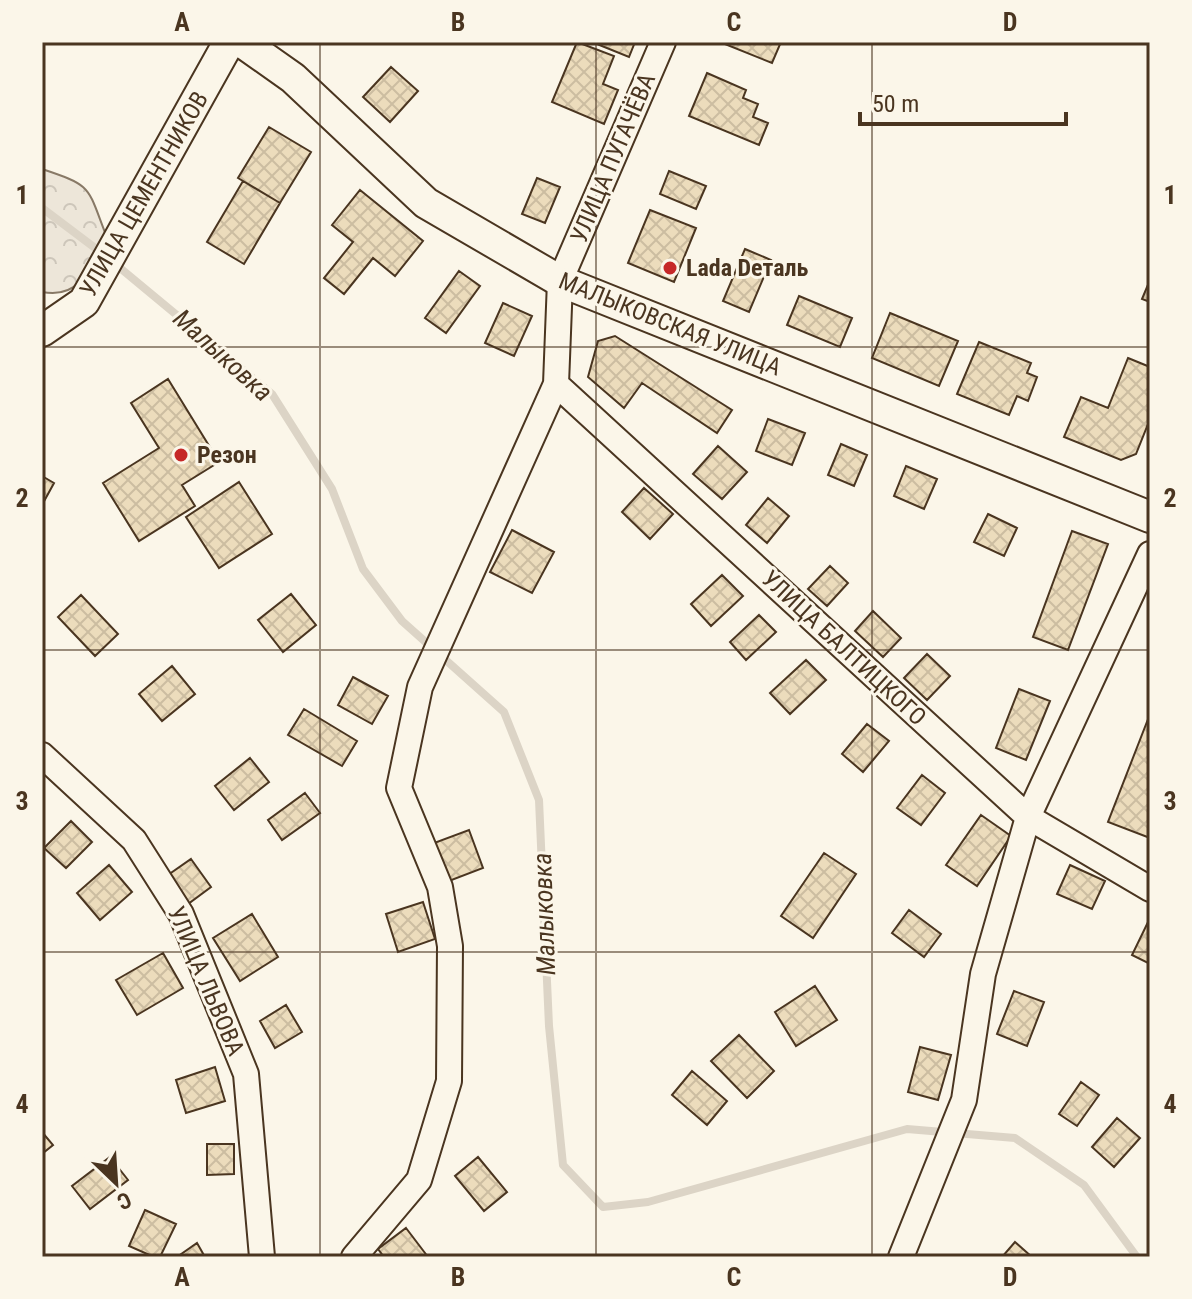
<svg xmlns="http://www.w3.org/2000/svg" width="1192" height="1299" font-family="'Roboto Condensed',sans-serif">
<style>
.forest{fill:url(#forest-crowns);stroke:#887966;stroke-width:2}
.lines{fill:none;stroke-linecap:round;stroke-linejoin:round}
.stream{stroke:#dcd4c6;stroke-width:8}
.building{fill:url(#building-cross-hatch);stroke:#4a3520;stroke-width:2}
.minor-casing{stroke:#4a3520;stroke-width:28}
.tertiary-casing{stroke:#4a3520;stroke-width:34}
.minor{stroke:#fbf6e9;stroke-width:24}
.tertiary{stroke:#fbf6e9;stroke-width:30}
.grid{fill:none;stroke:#4a3520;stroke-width:2;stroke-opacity:0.55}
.poi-dot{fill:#c62828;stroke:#fbf6e9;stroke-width:3}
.labels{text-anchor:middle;stroke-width:6;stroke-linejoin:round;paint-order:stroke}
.street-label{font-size:24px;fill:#4a3520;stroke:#fbf6e9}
.poi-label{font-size:24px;font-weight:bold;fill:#4a3520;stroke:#fbf6e9;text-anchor:start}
.water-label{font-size:26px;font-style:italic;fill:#4a3520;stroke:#fbf6e9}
.neatline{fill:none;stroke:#4a3520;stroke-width:3}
.grid-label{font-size:26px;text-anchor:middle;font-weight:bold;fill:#4a3520}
</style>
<defs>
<pattern id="forest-crowns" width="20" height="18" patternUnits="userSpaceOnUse" patternTransform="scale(2)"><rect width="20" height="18" fill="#ede6d9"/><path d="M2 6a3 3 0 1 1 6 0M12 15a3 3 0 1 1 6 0" fill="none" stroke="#cdc6ba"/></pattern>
<pattern id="building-cross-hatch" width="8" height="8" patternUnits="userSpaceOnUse" patternTransform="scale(2)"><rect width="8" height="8" fill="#ecdcbc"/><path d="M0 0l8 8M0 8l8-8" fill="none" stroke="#ccbda1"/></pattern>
</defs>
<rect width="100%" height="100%" fill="#fbf6e9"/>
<path class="forest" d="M42 169C93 186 87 186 106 235 91 265 82 300 42 292Z"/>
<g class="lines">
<path class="stream" d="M42 208 103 254
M114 263 272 394 332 489 363 569 402 621 504 712 539 800 549 1026 563 1165 603 1207 648 1202 907 1129 1015 1138 1084 1185 1137 1257"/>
</g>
<path class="building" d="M577 42 614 56 603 84 618 90 604 124 552 102Z
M592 42H635L629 57Z
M720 42H781L772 63Z
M391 67 418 91 390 122 363 97Z
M707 73 746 90 743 98 758 104 753 117 768 123 759 145 689 116Z
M269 127 311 152 280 203 238 178Z
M669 171 706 186 696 209 660 194Z
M537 178 560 187 545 223 522 214Z
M243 181 280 203 244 264 207 242Z
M360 190 423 241 395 276 373 258 344 294 324 278 353 242 332 225Z
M650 210 696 228 674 282 628 263Z
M745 249 771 260 749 312 723 301Z
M459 271 480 286 446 333 425 318Z
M1150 280V302L1142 299Z
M799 296 852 318 840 347 787 325Z
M503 303 532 316 514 356 485 343Z
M890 313 958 341 939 386 872 358Z
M615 336 732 410 717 433 642 383 624 408 588 377 598 341Z
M979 342 1031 363 1027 373 1037 377 1028 401 1017 396 1009 415 957 394Z
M1128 358 1150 367V419L1136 454 1121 460 1064 437 1081 397 1108 408Z
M168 379 219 462 182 485 195 506 139 541 103 483 159 448 131 403Z
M768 419 805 433 792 465 756 451Z
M841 444 867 455 854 486 828 475Z
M718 446 747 472 722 499 693 474Z
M906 466 937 479 924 509 894 496Z
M42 476 54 483 42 505Z
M239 482 272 534 219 568 186 517Z
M644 488 673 514 650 539 622 512Z
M768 498 789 516 767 543 746 525Z
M988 514 1017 528 1004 556 974 542Z
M512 530 554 552 532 593 490 572Z
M1072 531 1108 544 1068 650 1033 637Z
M830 566 848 583 827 606 808 589Z
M722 575 743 596 711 626 691 604Z
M291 594 316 625 283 652 258 620Z
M81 595 118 634 95 656 58 617Z
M873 611 901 638 883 657 855 631Z
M759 615 776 632 746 660 730 642Z
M927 654 950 676 927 700 904 678Z
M806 660 826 680 790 714 770 693Z
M172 666 195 694 162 721 139 694Z
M353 677 388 696 372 724 338 705Z
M1019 689 1050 701 1026 760 996 748Z
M304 709 357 741 342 766 288 735Z
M1150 714V838L1108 822Z
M867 724 889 741 863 772 842 754Z
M250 758 269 782 234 810 215 786Z
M922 775 945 793 921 825 897 808Z
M305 793 320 813 282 840 268 820Z
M981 815 1011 836 977 886 946 865Z
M71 821 92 842 66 868 44 848Z
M469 830 483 868 449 881 434 843Z
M824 853 856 874 813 938 781 916Z
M191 859 211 887 188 904 168 875Z
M109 865 132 892 100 920 77 893Z
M1070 865 1105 881 1092 909 1057 894Z
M423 902 435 939 398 952 386 914Z
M909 910 941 934 924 957 892 933Z
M252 914 278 957 240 981 213 938Z
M1150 918V964L1132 955Z
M163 953 183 988 137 1015 116 980Z
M815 986 837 1020 796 1046 775 1012Z
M1014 991 1044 1002 1027 1046 997 1034Z
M286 1005 302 1032 275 1048 260 1021Z
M739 1035 774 1071 747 1098 711 1061Z
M920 1047 951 1055 938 1100 908 1092Z
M215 1067 225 1101 186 1113 176 1080Z
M692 1071 727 1101 707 1125 672 1095Z
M1081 1082 1099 1095 1077 1126 1059 1114Z
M1117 1118 1140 1138 1114 1167 1092 1147Z
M42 1132 53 1145 42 1154Z
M207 1144H234V1174L207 1175Z
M110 1157 128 1180 90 1209 72 1186Z
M478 1157 507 1192 484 1211 455 1176Z
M145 1210 176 1224 160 1257H154L129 1246Z
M406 1228 428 1257H384L378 1249Z
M1015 1242 1032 1257H1002Z
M197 1243 205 1257H177Z"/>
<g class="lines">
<defs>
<path id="minor" d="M556 384 1028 817 1150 889
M42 755 134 840 181 914 246 1074 262 1257
M354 1257 419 1180 449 1081 450 946 440 887 399 788 420 687 556 384 560 281 663 42
M901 1257 964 1100 983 974 1028 817 1150 554"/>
<path id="tertiary" d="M242 42 293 78 426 203 560 281 1150 517
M42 331 84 302 229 42"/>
</defs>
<use href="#minor" class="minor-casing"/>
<use href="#tertiary" class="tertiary-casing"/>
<use href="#minor" class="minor"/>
<use href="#tertiary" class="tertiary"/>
</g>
<path class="grid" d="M320 42V1257M596 42V1257M872 42V1257M42 347H1150M42 650H1150M42 952H1150"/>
<g class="poi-dot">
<circle cx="670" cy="268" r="8"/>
<circle cx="181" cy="455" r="8"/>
</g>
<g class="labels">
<g class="street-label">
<text transform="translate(613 158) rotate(-67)" y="8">УЛИЦА ПУГАЧЁВА</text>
<text transform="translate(144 194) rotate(-60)" y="8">УЛИЦА ЦЕМЕНТНИКОВ</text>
<text transform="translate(670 324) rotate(22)" y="8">МАЛЫКОВСКАЯ УЛИЦА</text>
<text transform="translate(844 648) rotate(43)" y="8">УЛИЦА БАЛТИЦКОГО</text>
<text transform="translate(206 981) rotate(67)" y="8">УЛИЦА ЛЬВОВА</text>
</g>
<g class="poi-label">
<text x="686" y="276">Lada Dеталь</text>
<text x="197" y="463">Резон</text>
</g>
<g class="water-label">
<text transform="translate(223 355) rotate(42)" y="9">Малыковка</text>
<text transform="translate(544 914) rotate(-92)" y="9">Малыковка</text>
</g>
</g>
<rect width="1192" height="1299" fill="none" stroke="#fbf6e9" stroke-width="88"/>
<g transform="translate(116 1183) rotate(155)" stroke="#fbf6e9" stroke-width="6" paint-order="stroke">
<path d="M0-6L14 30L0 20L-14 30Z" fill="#4a3520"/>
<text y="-12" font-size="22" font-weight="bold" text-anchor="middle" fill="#4a3520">С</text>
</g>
<path d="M860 112v12h206v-12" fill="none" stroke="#4a3520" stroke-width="4"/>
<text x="872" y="112" font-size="24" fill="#4a3520" stroke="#fbf6e9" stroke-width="6" paint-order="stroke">50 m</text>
<rect x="44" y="44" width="1104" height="1211" class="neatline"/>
<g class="grid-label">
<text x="182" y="31">A</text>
<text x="458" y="31">B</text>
<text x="734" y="31">C</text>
<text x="1010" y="31">D</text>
<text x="22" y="204">1</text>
<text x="1170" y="204">1</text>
<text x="22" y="507">2</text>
<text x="1170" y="507">2</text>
<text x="22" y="810">3</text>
<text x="1170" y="810">3</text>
<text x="22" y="1113">4</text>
<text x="1170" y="1113">4</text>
<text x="182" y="1286">A</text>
<text x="458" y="1286">B</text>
<text x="734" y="1286">C</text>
<text x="1010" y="1286">D</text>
</g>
</svg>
